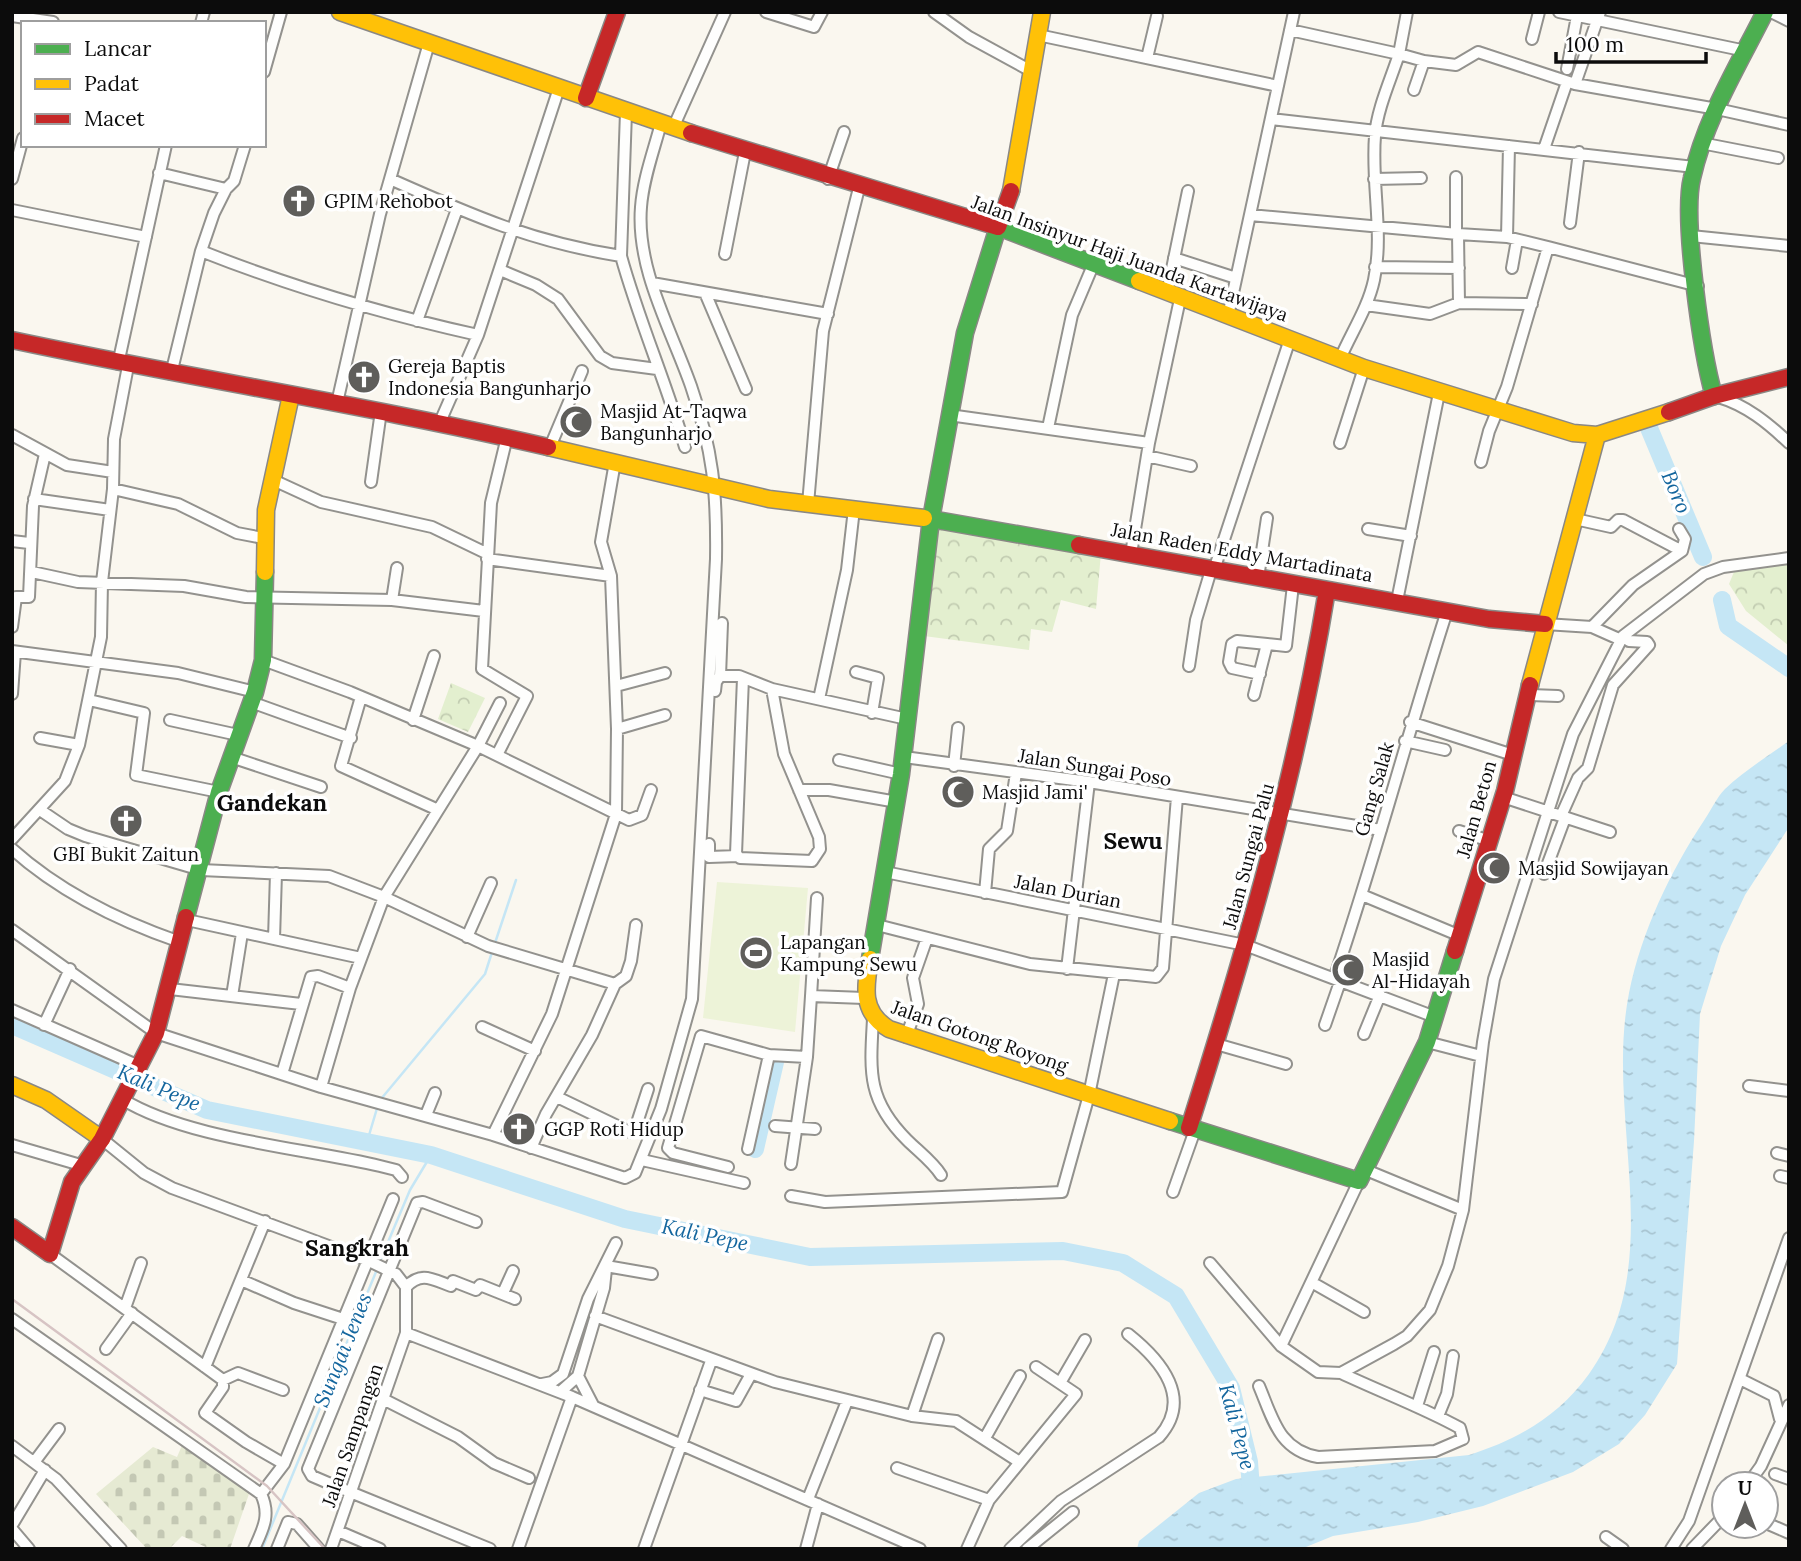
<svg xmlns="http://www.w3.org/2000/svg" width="1801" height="1561" font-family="Lora,serif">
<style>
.cemetery{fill:url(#cemetery-stones)}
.park{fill:url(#park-crowns)}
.pitch{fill:#edf3d8}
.water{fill:url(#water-ripples)}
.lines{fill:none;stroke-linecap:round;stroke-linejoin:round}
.stream{stroke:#c5e6f5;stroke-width:2.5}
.river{stroke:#c5e6f5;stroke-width:18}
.street-casing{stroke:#93928e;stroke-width:14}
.fast-casing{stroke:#8a8885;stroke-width:19}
.slow-casing{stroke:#8a8885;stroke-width:19}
.jam-casing{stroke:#8a8885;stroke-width:19}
.street{stroke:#fefefd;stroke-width:10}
.fast{stroke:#4caf50;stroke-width:16}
.slow{stroke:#ffc107;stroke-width:16}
.jam{stroke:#c62828;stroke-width:16}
.rail{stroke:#d7c4c4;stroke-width:2.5}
.labels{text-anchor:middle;stroke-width:7;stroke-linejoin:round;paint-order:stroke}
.poi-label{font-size:19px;fill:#0c0c0c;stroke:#fff;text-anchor:start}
.street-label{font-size:19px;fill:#0c0c0c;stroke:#fff}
.water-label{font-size:21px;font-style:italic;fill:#14669e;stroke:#fff}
.quarter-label{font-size:23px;font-weight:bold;fill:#0c0c0c;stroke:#fff}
</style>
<defs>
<pattern id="cemetery-stones" width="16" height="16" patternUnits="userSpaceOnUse" patternTransform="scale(1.75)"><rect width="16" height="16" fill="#e6ead3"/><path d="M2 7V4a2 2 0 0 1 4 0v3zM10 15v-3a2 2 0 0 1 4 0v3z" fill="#c4c8b4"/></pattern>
<pattern id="park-crowns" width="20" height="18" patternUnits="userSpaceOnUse" patternTransform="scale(1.75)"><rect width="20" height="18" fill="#e3efcf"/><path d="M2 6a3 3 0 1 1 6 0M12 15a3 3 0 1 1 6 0" fill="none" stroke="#c2ccb1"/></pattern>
<pattern id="water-ripples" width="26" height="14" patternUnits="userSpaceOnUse" patternTransform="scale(1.75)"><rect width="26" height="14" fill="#c5e6f5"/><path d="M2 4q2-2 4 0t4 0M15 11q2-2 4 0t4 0" fill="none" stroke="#a8c4d1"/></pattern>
</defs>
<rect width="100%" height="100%" fill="#faf7ef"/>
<path class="cemetery" d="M183 1443 250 1491 230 1549H210L182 1536 169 1549H147L96 1494 153 1447 177 1457Z"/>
<path class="park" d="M934 527 1101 553 1096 609 1061 600 1052 632 1031 629 1029 650 924 636Z
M1789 562V646L1746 611 1729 584 1736 567Z
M451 683 485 698 468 732 438 719Z"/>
<path class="pitch" d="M717 882 808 888 795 1032 703 1018Z"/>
<path class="water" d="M1789 741V827L1745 895 1721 946 1700 1014 1694 1141 1677 1364 1645 1415 1619 1444 1573 1472 1483 1506 1418 1522 1333 1536 1301 1549H1137L1139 1541 1199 1493 1236 1479 1469 1455C1517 1440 1559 1416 1589 1374 1670 1260 1604 1120 1629 993 1642 930 1670 872 1705 819 1711 810 1717 797 1725 789 1744 771 1768 756 1789 741Z"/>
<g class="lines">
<path class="stream" d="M495 943 516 880
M381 1099 485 974 493 949
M367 1142 378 1105
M380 1261 410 1190 431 1155
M262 1549 378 1267"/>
<path class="river" d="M1649 428 1703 557
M1722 600 1728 626 1789 668
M12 1025 207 1110 431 1155 625 1219 810 1257 1063 1251 1123 1263 1176 1296 1231 1388 1249 1462 1252 1502
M755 1149 775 1062"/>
<defs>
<path id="street" d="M766 12 814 27 822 12
M934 12 969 37 1033 72
M1407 12 1399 54 1424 61 1414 90
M1559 12 1746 51
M1771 12 1789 21
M12 16 53 22
M201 23 204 12
M1290 30 1399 54C1391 79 1377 109 1375 136 1371 184 1384 233 1374 280 1368 308 1351 333 1340 359
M1038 35 1278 86
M1532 39 1539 12
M1147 58 1157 16
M1424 61 1456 65 1478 52 1575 84 1717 109 1789 125
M1567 69 1577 16
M264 72 281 12
M1575 84 1600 12
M1271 119 1694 167
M673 128 725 12
M1701 143 1778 158
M1544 149 1567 82
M159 173 226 189
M1456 177V234
M12 179 23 138
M390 179C471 215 532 242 621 256L626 112
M828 179 844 132
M1374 179 1421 178
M12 210 146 237
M1250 215 1458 234
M1570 223 1579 152
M1691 236 1789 246
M1507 237 1509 146
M201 251C292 287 383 314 478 335L559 88
M725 254 745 152
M621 256C639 321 666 382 685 447
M1174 258 1236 278
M1375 267 1459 268
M1512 268 1517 240
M500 270 536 285 558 299 600 356 612 363 657 369
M652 283 828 314
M1167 293 1188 191
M706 295 746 389
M1459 303 1458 234 1507 237 1548 247
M1366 305 1430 314 1459 303 1532 304
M1228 316 1294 12
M417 321 457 209
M118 364 166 145
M171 374 201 251 214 213 226 189 234 181 245 145
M1718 397C1746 405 1768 423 1789 443
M337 403 380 214 429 43
M949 415 1149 443
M440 422 478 335
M1048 428 1072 315 1094 263
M12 435 67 465 113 472
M1340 443 1364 368
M550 447 582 371
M1147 456 1191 466
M1481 462 1489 431 1507 387 1548 247 1698 286
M271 479 321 502 432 527 488 554
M371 482 381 411
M113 489 178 504 237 533 263 538
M34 499 110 510
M808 504 823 331 859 188
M1575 519 1611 527 1618 520H1623L1682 551
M1368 529 1411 536
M12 541 29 543
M1131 554 1149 443 1180 299
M487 559 611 576
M1214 570 1290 339
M32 572 78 582 184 586 246 597 392 600 484 611
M1258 578 1267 518
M392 600 397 568
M1397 601 1439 393
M1545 624 1592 627 1619 639
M12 627 16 597H29L33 506 45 454
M1592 627 1633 585 1682 551 1685 539 1679 529
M12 651 178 673 255 692
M263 660 350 692 478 746 629 820 642 815 651 790
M1189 666 1196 620 1211 570
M856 672 878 678 872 713
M1260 674 1232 668 1229 662 1232 644 1237 641 1267 644
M720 676H739L772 689 907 719
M743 678 736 854 740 858 812 861 820 849 819 837 784 754 772 689
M616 686 665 673
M715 691 716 682 720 676 722 623
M12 694 15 652
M1254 695 1267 644 1286 646 1293 585
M1530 695 1558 696
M361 697 341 766 436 809
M819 699 847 570 854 509
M89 700 144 713 136 775 219 792
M251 702 351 738
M170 720 238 735
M413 720 434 656
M1410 722 1513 755
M617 729 665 715
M40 738 79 745
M1405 741 1445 750
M497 755 527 696 482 669 491 503 507 437
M231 757 321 787
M904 757 1089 782 1381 830
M839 760 901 774
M954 766 958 728
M799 790H829L897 802
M1503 797 1610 832
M40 810 68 829 85 836 201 870 329 876 384 897 488 946 615 984
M1561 816 1578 778 1588 768 1613 685 1649 645 1647 642 1629 641 1623 636
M1459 831 1490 841
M12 839 65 781 79 745 101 637 102 582 113 489 114 439 128 366
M709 844V857L738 856
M12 849C61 893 119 921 180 942
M885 872 1245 945 1435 1017
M1544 874 1565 818
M985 893 989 849 1007 831 1016 773
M1362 895 1458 935
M187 920 361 958
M877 925 1030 964 1156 977 1163 968 1177 797
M12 930 156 1033 321 1087 493 1135 625 1178 635 1173 661 1109 692 999 716 559C717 492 713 450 691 386 671 329 636 269 641 207 643 179 654 150 661 123
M467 937 491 883
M274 939 276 873
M1067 969 1089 782
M1335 976C1376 855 1408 732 1447 611
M170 989 301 1004
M232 996 242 933
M811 996 817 898
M12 1010 139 1066
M873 1019C870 1072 867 1100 907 1140 918 1151 933 1162 941 1175
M44 1025 70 969
M1325 1025 1341 979
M482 1027 535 1051
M1364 1034 1380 995
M906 1037 918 1004 913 978 927 938
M1427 1042 1481 1056
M1216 1044 1286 1064
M282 1074 311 977 318 976 350 988
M1749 1086 1789 1091
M321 1087 350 988 384 897 478 746 500 703
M557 1097 630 1132 636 1126 648 1089
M122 1099C187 1139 304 1148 380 1166L396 1170 402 1177
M426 1115 435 1093
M775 1126 815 1129
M493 1135 552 1014 616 814 617 729 611 576 601 542 615 462
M102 1139 144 1173 172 1188 369 1261 396 1274 406 1287V1333L331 1549
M12 1145 84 1166
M531 1148 546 1114 592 1035 615 984 626 976 631 961 636 925
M748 1149 769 1055
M1777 1153 1789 1156
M642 1160 744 1183
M791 1164 807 1057 811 996 864 998
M728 1167 673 1153 668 1148 701 1036 769 1055 807 1057
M1366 1170 1463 1210
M1780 1176 1789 1178
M1173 1192 1195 1130
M791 1196 825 1202 1062 1192 1089 1095 1114 974
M476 1222 423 1202 417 1203 308 1469 312 1476 333 1485 490 1549
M50 1254 223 1380
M1210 1263 1281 1346 1318 1372 1341 1373 1394 1344 1407 1336 1430 1310 1448 1266 1463 1210 1483 1042 1494 979 1573 734 1623 636 1704 574 1723 567 1789 558
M606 1266 652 1274
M241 1280 294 1303 343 1319
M1313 1283 1364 1312
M406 1287C421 1271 432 1279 451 1286L453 1281 476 1290 480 1285 515 1299
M503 1293 513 1271
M125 1308 141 1263
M595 1316 775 1382 912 1416 956 1421 1018 1461
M12 1319 261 1494 284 1464 393 1199
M406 1333 572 1397 920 1549
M1281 1346 1359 1181
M106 1349 132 1313
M205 1367 265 1221
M578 1376 593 1405
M1740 1379 1774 1396 1780 1419
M1060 1383 1085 1340
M542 1384 552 1382 563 1374 588 1299 616 1243
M1259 1386C1273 1419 1279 1450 1318 1457L1435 1451 1463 1439 1460 1428C1422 1407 1381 1392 1341 1373
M283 1390 238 1373 223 1380V1387L205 1413 246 1442 284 1464
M700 1390 736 1401 751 1374
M560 1392 578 1376 604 1288 606 1269
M383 1399 458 1437 494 1463 529 1478
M1417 1406 1434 1352
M912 1416 938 1339
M1438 1416 1447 1394 1453 1356
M985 1438 1020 1376
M12 1446 56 1479 121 1549
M35 1461 59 1429
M897 1468 989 1500 1076 1394 1036 1367
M1775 1474 1789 1479
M1748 1484 1761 1466 1789 1405
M808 1499 847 1401
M1766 1523 1789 1533
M12 1525 45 1470
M12 1529 29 1549
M338 1531 380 1549
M1606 1537 1623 1549
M254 1549C263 1529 271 1515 261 1494
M277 1549 288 1522 297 1524 319 1549
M518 1549 572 1397
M644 1549 711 1361
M806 1549 818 1504
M967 1549 989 1500
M1010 1549 1061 1501 1159 1437C1193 1399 1162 1361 1128 1334
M1027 1549 1073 1512
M1671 1549 1689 1521 1789 1238
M1692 1549 1724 1516"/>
<path id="fast" d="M1714 396C1702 354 1682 219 1692 178 1705 119 1738 66 1765 12
M924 518 931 519 965 333 998 227 1139 281
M186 917 219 792 255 692 263 660 265 572
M870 959 901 774 931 519 1079 545
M1170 1121 1359 1181 1427 1042 1455 951"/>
<path id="slow" d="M340 12 691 133
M1011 191 1042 12
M1139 281 1364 368 1573 433 1597 435 1669 412
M548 447 769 499 924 518
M265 572 266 510 291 395
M1530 685 1597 435
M870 959C865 988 861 1012 889 1029L1170 1121
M12 1085 46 1100 102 1139"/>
<path id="jam" d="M586 98 617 12
M691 133 998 227 1011 191
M12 340C190 378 371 406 548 447
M1669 412 1714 396 1789 377
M1079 545 1489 619 1545 624
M1455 951 1505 791 1530 685
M1189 1128C1245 951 1297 774 1327 590
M12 1227 50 1254 72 1182 102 1139 156 1033 186 917"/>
</defs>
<use href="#street" class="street-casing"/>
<use href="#fast" class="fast-casing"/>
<use href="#slow" class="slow-casing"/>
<use href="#jam" class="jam-casing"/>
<use href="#street" class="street"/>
<use href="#fast" class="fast"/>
<use href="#slow" class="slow"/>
<use href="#jam" class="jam"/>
<path class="rail" d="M12 1299 267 1486 325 1549"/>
</g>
<defs>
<symbol id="church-disc" viewBox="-11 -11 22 22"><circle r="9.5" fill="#5f5e5b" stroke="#fff"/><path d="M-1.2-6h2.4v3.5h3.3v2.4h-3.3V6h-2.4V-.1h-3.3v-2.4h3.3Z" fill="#fff"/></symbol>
<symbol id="mosque-disc" viewBox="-11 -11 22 22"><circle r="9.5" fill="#5f5e5b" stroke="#fff"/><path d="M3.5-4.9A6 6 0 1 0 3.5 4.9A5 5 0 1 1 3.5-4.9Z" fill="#fff"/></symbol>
<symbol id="stadium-disc" viewBox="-11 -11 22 22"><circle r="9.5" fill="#5f5e5b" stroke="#fff"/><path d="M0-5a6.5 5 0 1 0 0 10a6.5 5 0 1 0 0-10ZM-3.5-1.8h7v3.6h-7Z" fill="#fff"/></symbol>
</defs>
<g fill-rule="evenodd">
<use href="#church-disc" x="280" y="182" width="38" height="38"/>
<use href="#church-disc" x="345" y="358" width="38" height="38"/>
<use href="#mosque-disc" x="557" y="403" width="38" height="38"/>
<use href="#mosque-disc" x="939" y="773" width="38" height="38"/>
<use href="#church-disc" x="107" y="802" width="38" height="38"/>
<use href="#mosque-disc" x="1475" y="849" width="38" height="38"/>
<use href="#stadium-disc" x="737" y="934" width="38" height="38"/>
<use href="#mosque-disc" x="1329" y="951" width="38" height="38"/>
<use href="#church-disc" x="500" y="1110" width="38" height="38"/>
</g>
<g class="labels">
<g class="poi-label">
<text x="324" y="208">GPIM Rehobot</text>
<text x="388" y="373">Gereja Baptis<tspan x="388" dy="22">Indonesia Bangunharjo</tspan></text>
<text x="600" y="418">Masjid At-Taqwa<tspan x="600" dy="22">Bangunharjo</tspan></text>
<text x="982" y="799">Masjid Jami'</text>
<text x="126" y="861" text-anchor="middle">GBI Bukit Zaitun</text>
<text x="1518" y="875">Masjid Sowijayan</text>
<text x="780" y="949">Lapangan<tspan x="780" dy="22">Kampung Sewu</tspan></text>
<text x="1372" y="966">Masjid<tspan x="1372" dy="22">Al-Hidayah</tspan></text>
<text x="544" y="1136">GGP Roti Hidup</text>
</g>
<g class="street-label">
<text transform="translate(1130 258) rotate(20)" y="7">Jalan Insinyur Haji Juanda Kartawijaya</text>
<text transform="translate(1242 552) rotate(10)" y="7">Jalan Raden Eddy Martadinata</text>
<text transform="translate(1095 767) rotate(9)" y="7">Jalan Sungai Poso</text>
<text transform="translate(1374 789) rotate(-74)" y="7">Gang Salak</text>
<text transform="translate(1476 809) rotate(-74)" y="7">Jalan Beton</text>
<text transform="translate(1248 856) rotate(-75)" y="7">Jalan Sungai Palu</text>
<text transform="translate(1068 891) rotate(11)" y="7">Jalan Durian</text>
<text transform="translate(980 1036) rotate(19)" y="7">Jalan Gotong Royong</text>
<text transform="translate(352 1435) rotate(-71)" y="7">Jalan Sampangan</text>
</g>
<g class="water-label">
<text transform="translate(1676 492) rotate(67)" y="7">Boro</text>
<text transform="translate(159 1088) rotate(23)" y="7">Kali Pepe</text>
<text transform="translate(705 1235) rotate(12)" y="7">Kali Pepe</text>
<text transform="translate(343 1350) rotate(-68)" y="7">Sungai Jenes</text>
<text transform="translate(1237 1427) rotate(75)" y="7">Kali Pepe</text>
</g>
<g class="quarter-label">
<text x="272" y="811">Gandekan</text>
<text x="1133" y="849">Sewu</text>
<text x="357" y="1256">Sangkrah</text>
</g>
</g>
<rect width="1801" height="1561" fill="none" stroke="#0c0c0c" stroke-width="28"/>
<rect x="21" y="21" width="245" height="126" fill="#ffffff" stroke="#9e9e9e" stroke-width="2"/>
<rect x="35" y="44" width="35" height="10" fill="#4caf50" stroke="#9e9e9e" stroke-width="2"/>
<text x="84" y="56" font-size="21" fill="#0c0c0c">Lancar</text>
<rect x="35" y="79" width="35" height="10" fill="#ffc107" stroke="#9e9e9e" stroke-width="2"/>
<text x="84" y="91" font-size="21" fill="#0c0c0c">Padat</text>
<rect x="35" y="114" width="35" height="10" fill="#c62828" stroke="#9e9e9e" stroke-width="2"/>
<text x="84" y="126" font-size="21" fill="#0c0c0c">Macet</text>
<g transform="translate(1745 1505)"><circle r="33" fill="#ffffff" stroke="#9e9e9e" stroke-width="2"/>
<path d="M0-5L12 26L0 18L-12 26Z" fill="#5f5e5b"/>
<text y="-10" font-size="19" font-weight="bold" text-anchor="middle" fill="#0c0c0c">U</text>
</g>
<path d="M1556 52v10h150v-10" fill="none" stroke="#0c0c0c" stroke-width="3.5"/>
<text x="1566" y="52" font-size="21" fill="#0c0c0c" stroke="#ffffff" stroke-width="5" paint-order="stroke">100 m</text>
</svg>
